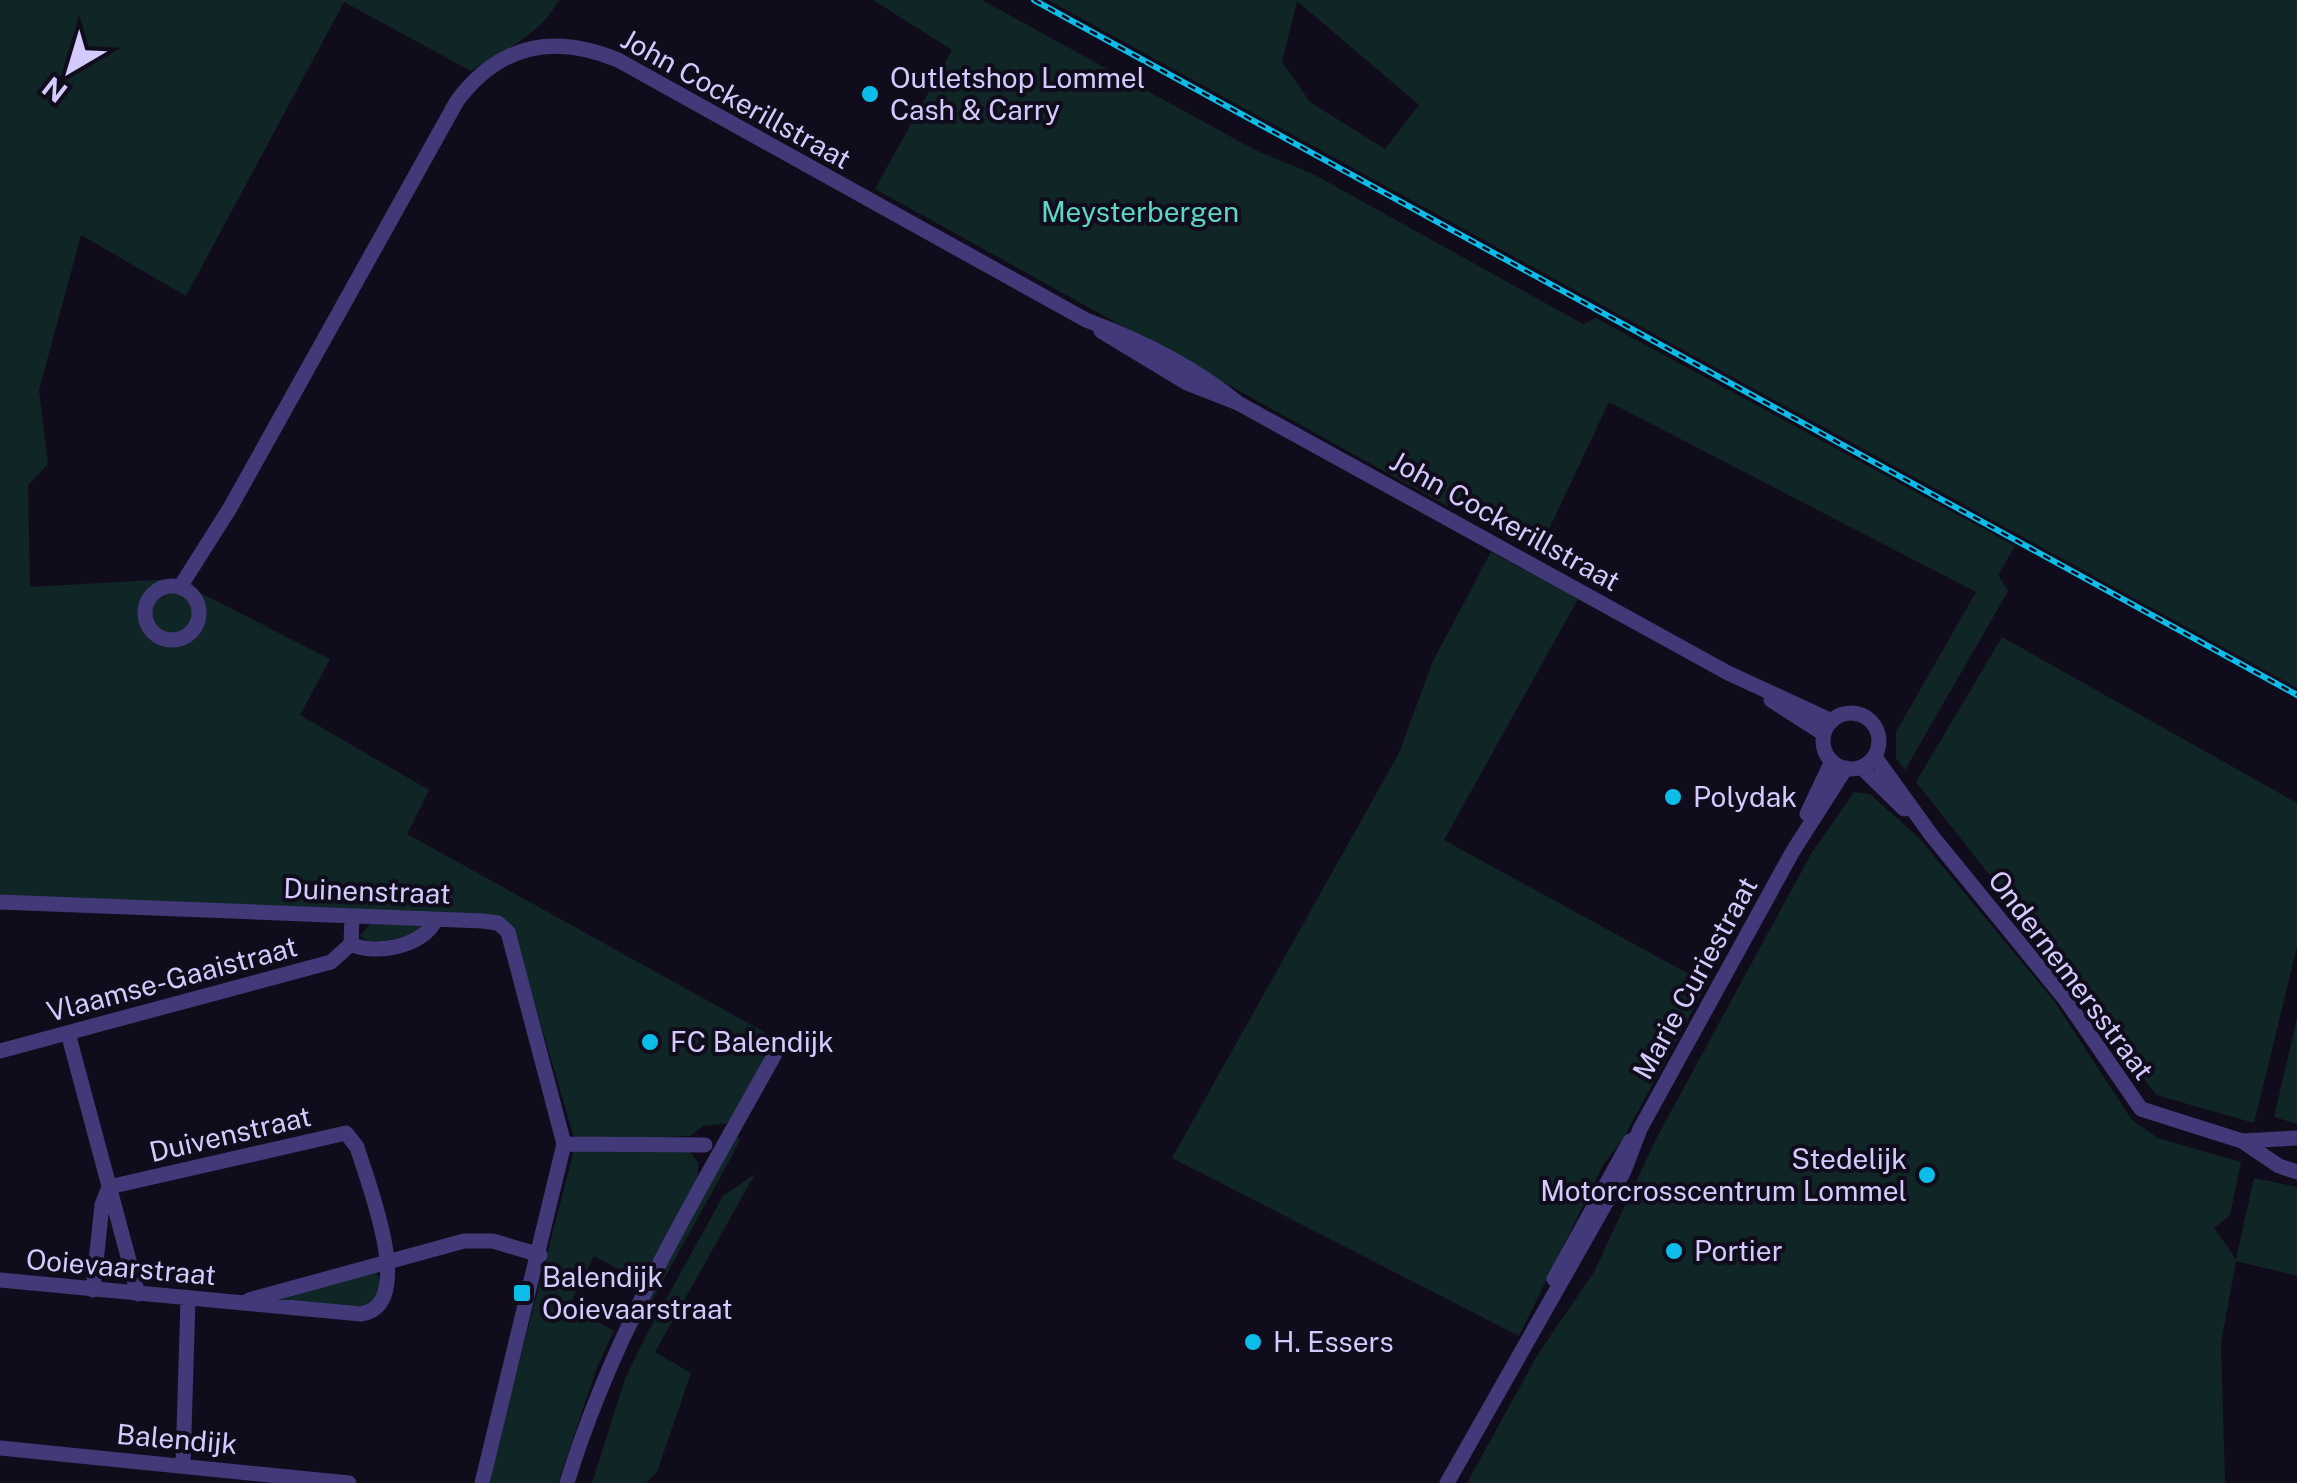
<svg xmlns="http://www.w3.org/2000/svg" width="2297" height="1483" font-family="'Public Sans',sans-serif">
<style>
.green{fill:#102526;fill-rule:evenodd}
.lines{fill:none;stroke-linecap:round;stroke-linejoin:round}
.minor{stroke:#423979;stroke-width:15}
.rail-casing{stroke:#0bbde8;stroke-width:6}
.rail{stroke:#110c1c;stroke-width:2.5;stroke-dasharray:8;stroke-linecap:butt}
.poi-dot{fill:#0bbde8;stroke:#110c1c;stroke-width:4}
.labels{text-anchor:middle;stroke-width:8;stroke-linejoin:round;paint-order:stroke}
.poi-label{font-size:28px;fill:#d5cafd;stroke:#110c1c;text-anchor:start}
.street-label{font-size:28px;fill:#d5cafd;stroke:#110c1c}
.park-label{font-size:28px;fill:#5bd8c4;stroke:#110c1c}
</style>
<rect width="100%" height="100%" fill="#110c1c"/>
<path class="green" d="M0 0H559C539 36 505 49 471 71L344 2 186 296 81 235 39 390 48 464 28 485 30 587 173 579 330 659 300 715 429 790 407 834 775 1038 729 1123 703 1126 690 1136 575 1141 513 929 0 895Z
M982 0 1255 150 1313 174 1583 324 1596 318 2015 546 1998 575 2008 591 1905 770 1896 758V732L1976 592 1609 402 1542 544 1456 499 1447 506 875 189 952 50 873 0Z
M1048 0H2297V688ZM1297 1 1419 105 1385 149 1310 102 1282 62Z
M1491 552 1578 599 1444 840 1707 984 1624 1137 1603 1165 1519 1336 1172 1158 1399 753 1433 661Z
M2002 637 2297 803V947L2254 1123 2156 1095 2067 973 1916 782Z
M1854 792 1870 794 1919 838 2054 1001 2132 1120 2158 1138 2241 1162 2230 1215 2214 1228 2236 1259 2254 1178 2297 1187V1276L2236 1261 2221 1343 2225 1483H1467L1538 1354 1594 1272 1656 1139 1811 854Z
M370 924 423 926 421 932 372 944 360 936Z
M2297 1018V1124L2274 1117Z
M735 1136 740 1139 732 1156 633 1335 620 1349Z
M687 1149 698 1162V1178L641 1281 594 1256 569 1306 614 1331 597 1367 558 1483H488L574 1150Z
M755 1174 655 1352 691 1373 657 1472 646 1483H592L625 1379 648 1332 723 1196Z
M376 1273 382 1283 370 1307 279 1303 278 1295Z"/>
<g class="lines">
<path class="minor" d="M1101 331 1187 383 1238 403 1728 673 1832 721
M145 613a27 27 0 1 1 54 0a27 27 0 1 1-54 0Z
M180 587 230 508 457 101C499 45 553 33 618 60L1086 320C1140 340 1193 366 1238 403
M1771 700 1824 734
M1823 741a28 28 0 1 1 56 0a28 28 0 1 1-56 0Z
M1875 757 1932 836 2065 999 2141 1109 2242 1141 2279 1166 2297 1172
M1861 767 1904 809
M1807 814 1832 761
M0 902 483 921 498 923 508 932 564 1144 482 1483
M351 944C375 956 425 946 436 919
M68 1033 138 1294
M0 1051 331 962 351 944 352 916
M2242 1141 2297 1138
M564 1144 705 1145
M1554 1279 1630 1141
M0 1280 361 1314C418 1306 367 1181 357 1147L346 1133 109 1187
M93 1290 102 1205 109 1187
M249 1300 464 1241H493L540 1255
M0 1448 349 1483
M183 1464 188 1299
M567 1483C615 1325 702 1187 781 1043
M1447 1483 1624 1171 1640 1129 1793 851 1846 768"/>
<defs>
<path id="rail" d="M1034 0 2297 695"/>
</defs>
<use href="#rail" class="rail-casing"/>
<use href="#rail" class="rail"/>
</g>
<g class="poi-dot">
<circle cx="870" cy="94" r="10"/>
<circle cx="1673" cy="797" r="10"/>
<circle cx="650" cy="1042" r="10"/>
<circle cx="1927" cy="1175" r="10"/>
<circle cx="1674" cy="1251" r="10"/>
<rect x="512" y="1283" width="20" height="20" rx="5"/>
<circle cx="1253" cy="1342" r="10"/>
</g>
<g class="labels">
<g class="poi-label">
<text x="890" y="88">Outletshop Lommel<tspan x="890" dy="32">Cash &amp; Carry</tspan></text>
<text x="1693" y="807">Polydak</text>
<text x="670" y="1052">FC Balendijk</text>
<text x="1907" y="1169" text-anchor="end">Stedelijk<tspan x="1907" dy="32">Motorcrosscentrum Lommel</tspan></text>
<text x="1694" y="1261">Portier</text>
<text x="542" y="1287">Balendijk<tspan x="542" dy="32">Ooievaarstraat</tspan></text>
<text x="1273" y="1352">H. Essers</text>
</g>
<g class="street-label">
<text transform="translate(736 99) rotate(29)" y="10">John Cockerillstraat</text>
<text transform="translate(1505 521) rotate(29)" y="10">John Cockerillstraat</text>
<text transform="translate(367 891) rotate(2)" y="10">Duinenstraat</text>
<text transform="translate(2071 975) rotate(53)" y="10">Ondernemersstraat</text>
<text transform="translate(1695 978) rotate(-61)" y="10">Marie Curiestraat</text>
<text transform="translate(172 979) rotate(-15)" y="10">Vlaamse-Gaaistraat</text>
<text transform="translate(230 1134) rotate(-13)" y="10">Duivenstraat</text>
<text transform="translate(121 1267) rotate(5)" y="10">Ooievaarstraat</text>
<text transform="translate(177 1439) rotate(5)" y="10">Balendijk</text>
</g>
<g class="park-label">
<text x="1140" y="222">Meysterbergen</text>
</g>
</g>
<g transform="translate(70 70) rotate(218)" stroke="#110c1c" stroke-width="8" paint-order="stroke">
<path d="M0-8L18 38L0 25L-18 38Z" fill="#d5cafd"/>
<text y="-15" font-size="28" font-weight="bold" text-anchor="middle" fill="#d5cafd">N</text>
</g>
</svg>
